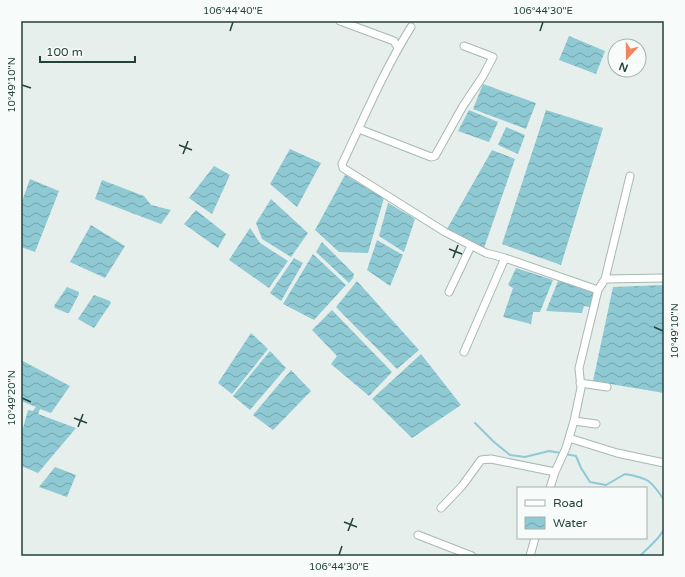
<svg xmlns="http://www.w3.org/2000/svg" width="685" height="577" font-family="'Varela Round',sans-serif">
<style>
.water{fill:url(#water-waves)}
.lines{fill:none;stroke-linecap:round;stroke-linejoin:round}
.stream{stroke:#8ec9d4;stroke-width:2}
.minor-casing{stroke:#a8b8b2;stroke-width:9}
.minor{stroke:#fff;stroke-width:7}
.ticks{fill:none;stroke:#24423a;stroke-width:1.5}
.neatline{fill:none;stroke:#24423a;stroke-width:1.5}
.ticks-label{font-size:10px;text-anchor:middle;fill:#24423a}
</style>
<defs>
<pattern id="water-waves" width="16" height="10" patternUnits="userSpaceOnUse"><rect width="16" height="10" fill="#8ec9d4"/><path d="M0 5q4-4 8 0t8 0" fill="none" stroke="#74a5ad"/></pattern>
</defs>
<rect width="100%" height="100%" fill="#e6efeb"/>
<path class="water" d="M569 36 605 51 596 74 559 60Z
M483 84 536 103 526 129 473 109Z
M469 110 498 122 489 142 458 131Z
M546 110 603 128 561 265 502 244Z
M506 127 525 135 518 154 498 145Z
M290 149 321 163 297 207 270 184Z
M492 150 515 159 484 248 447 229Z
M214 166 230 175 212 214 189 198Z
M345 175 384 198 368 253 339 252 315 230Z
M30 179 59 191 35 252 21 247V204Z
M102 180 144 196 151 205 171 210 161 224 95 199Z
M271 199 308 233 291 257 262 239 256 223Z
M388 203 415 219 404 252 379 236Z
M196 210 226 234 218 248 184 224Z
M91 225 125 246 105 278 70 262Z
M250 228 260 243 288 261 269 288 229 260Z
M377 240 403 255 390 286 367 270Z
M322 242 354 274 353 278 349 283 316 252Z
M313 254 346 285 314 320 283 304Z
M294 258 303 263 281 301 270 293Z
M516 268 553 280 540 312H533L531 324 503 317 513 288 508 285Z
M357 281 419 350 397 369 336 307Z
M558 281 596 292 591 307 584 306 582 313 546 311Z
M664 285V393L593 381 613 287Z
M67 287 79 292V294L69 313H67L55 308 54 306Z
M94 295 110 301 111 303 94 328 78 319Z
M332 310 392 372 369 396 331 364 337 356 312 330Z
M251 333 268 349 232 394 218 383Z
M270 351 286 368 250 410 233 396Z
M421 354 461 405 412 438 372 399Z
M21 360 70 386 51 413 40 409 38 414 76 428 38 473 21 466V427L23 428 28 410 33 411 36 407 21 401Z
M291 370 311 391 273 430 253 415Z
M55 467 76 475 67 497 39 487Z"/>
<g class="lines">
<path class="stream" d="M475 423 494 442 510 455 525 457 549 451 561 453
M565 454 576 456 581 468 590 482 606 485 625 474C648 478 651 480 664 500
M640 556C648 547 659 540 664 529"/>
<defs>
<path id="minor" d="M340 21 394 41 398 48
M411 27C384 70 364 118 342 164L343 168 445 232 486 253 505 258 598 290
M359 129 431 157 435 156 463 106 483 76 493 57 464 46
M605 279 630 176
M449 292 471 246
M464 352 505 258
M580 383 607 387
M574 421 596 424
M569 438 617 453 664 463
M550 488 555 472 566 448 574 421 581 388 579 368 598 290 605 279 664 278
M441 508 462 486 481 460 491 459 555 472
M418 535 472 556
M530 556 535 538"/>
</defs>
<use href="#minor" class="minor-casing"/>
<use href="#minor" class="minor"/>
</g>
<path class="ticks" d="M230 31 233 22M540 31 543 22M22 85 31 88M179 145 192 150M183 154 188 141M449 249 462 254M453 258 458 245M654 327 663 331M22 398 31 402M74 418 87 423M78 427 83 414M344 522 357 527M348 531 353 518M339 555 342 546"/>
<rect width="685" height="577" fill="none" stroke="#f7fbf9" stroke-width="44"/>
<rect x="517" y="487" width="130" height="52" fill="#f7fbf9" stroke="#a3b1ad"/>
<rect x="525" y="500" width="20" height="6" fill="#ffffff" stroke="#a3b1ad"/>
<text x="553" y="507" font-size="12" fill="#24423a">Road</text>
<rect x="525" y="517" width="20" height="12" fill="url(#water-waves)" stroke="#a3b1ad"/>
<text x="553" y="527" font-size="12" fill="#24423a">Water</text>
<g transform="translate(627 58) rotate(201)"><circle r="19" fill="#f7fbf9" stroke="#a3b1ad"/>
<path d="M0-3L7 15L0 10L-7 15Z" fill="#f4845f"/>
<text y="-6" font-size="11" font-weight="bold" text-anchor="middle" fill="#24423a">N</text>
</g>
<path d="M40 56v6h95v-6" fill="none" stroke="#24423a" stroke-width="2"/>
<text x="46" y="56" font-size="12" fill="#24423a" stroke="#f7fbf9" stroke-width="3" paint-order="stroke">100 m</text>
<rect x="22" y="22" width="641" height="533" class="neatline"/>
<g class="ticks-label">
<text x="233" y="14">106°44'40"E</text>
<text x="543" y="14">106°44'30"E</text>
<text transform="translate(11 85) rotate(-90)" y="4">10°49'10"N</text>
<text transform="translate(674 331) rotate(-90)" y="4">10°49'10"N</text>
<text transform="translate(11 398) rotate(-90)" y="4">10°49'20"N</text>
<text x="339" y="570">106°44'30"E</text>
</g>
</svg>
